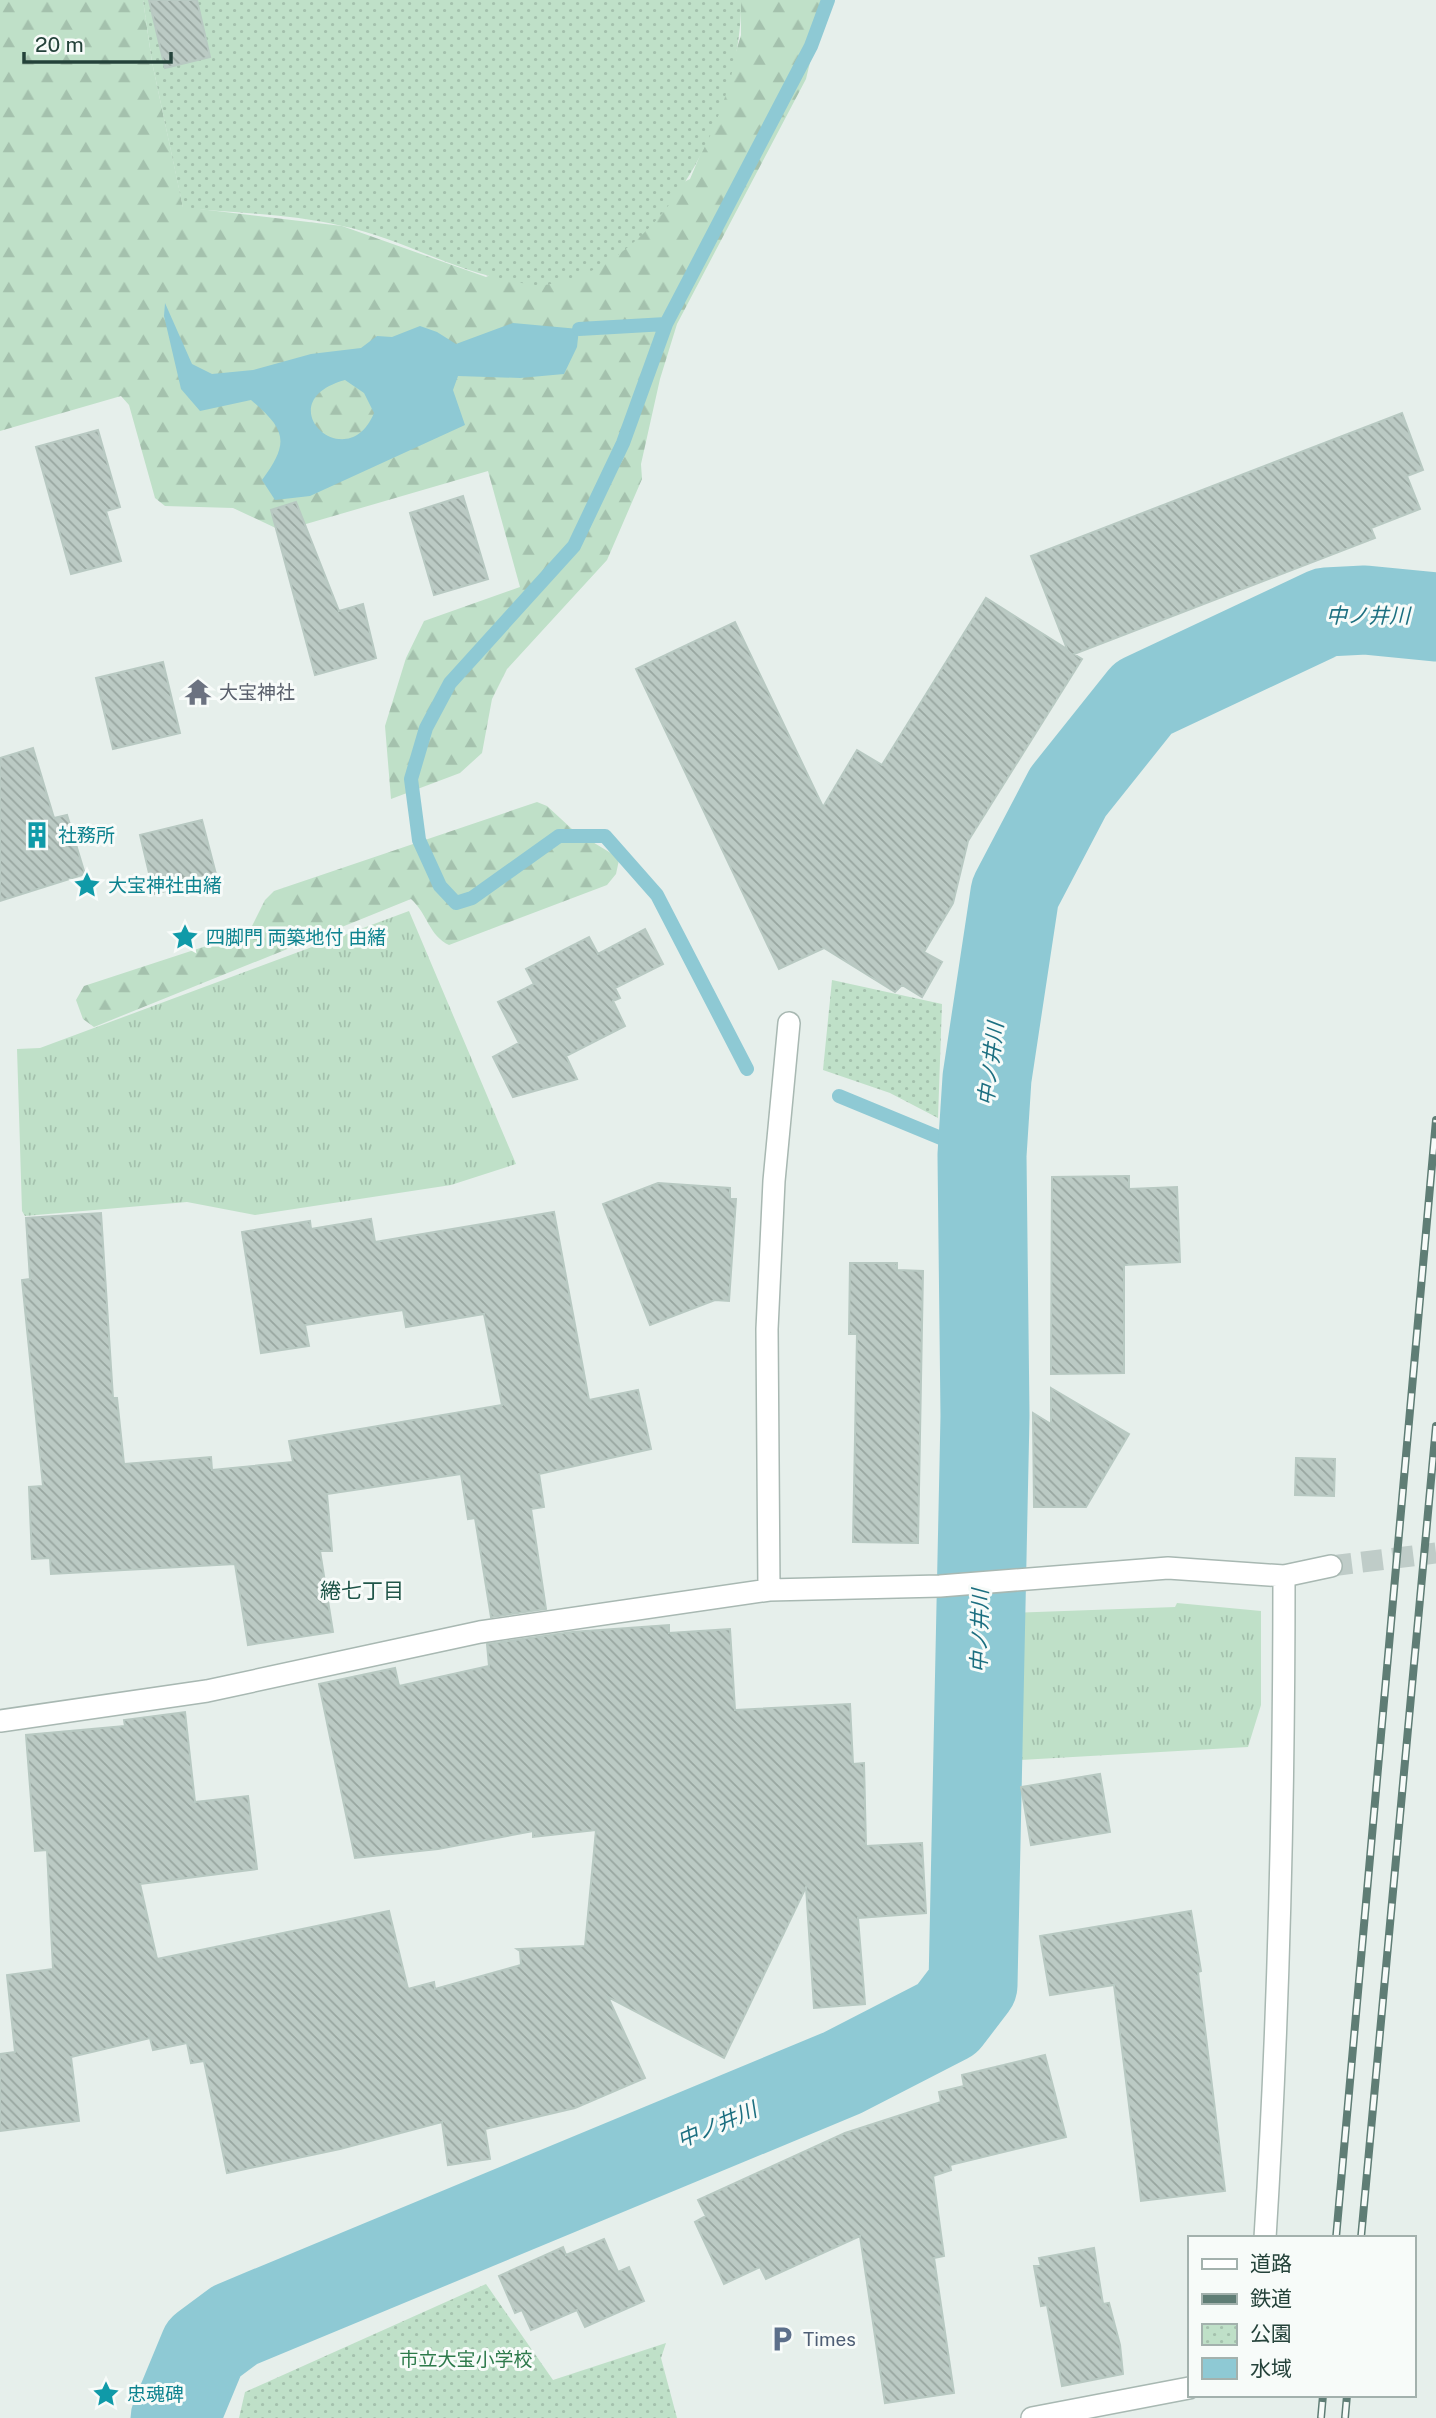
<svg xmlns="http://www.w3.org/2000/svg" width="1436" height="2418" font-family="'Public Sans','Noto Sans JP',sans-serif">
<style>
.grass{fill:url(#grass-tufts)}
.forest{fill:url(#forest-firs)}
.park{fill:url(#park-dots)}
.water{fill:#8ec9d4;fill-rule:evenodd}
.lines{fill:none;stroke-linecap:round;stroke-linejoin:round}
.stream{stroke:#8ec9d4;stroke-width:14}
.river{stroke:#8ec9d4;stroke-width:89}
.building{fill:url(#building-back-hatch);stroke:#b8c9c2;stroke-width:2}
.minor-tunnel{stroke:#bfccc8;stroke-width:21;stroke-dasharray:21 10;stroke-linecap:butt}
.minor-casing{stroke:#a8b8b2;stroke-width:24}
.minor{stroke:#fff;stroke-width:21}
.rail-casing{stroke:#5f7d75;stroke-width:8}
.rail{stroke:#f7fbf9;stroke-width:5;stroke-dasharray:16;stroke-linecap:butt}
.labels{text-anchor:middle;stroke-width:6;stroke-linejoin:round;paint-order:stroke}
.worship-label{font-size:19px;fill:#5b616d;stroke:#f7fbf9;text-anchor:start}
.culture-label{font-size:19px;fill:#0d838f;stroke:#f7fbf9;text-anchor:start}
.service-label{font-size:19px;fill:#4e5e75;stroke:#f7fbf9;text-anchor:start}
.park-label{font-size:19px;fill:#2d7a4b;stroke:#f7fbf9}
.water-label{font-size:21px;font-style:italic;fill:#1c6f80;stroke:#f7fbf9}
.neighbourhood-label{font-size:21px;fill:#1f5548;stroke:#f7fbf9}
</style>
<defs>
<pattern id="grass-tufts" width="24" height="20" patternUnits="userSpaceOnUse" patternTransform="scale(1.75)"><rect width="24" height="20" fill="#bfe0c8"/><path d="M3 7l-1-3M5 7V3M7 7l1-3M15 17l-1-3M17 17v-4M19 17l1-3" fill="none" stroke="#a4c1ad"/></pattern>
<pattern id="forest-firs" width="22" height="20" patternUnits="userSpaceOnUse" patternTransform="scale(1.75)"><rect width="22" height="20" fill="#bfe0c8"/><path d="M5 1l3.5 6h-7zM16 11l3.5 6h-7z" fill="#a4c1ad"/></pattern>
<pattern id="park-dots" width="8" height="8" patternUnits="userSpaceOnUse" patternTransform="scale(1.75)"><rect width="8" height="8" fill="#bfe0c8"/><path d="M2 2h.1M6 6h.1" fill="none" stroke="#a4c1ad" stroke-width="1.8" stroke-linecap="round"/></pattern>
<pattern id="building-back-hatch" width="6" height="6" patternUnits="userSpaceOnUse" patternTransform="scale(1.75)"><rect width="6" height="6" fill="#bbcac4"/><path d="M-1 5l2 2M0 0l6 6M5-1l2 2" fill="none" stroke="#98a6a0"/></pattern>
</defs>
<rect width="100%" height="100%" fill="#e6efeb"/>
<path class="grass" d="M409 911 516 1164 451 1185 255 1215 187 1202 25 1216 22 1211 17 1049 40 1048Z
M1177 1603 1261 1611V1705L1248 1747 1005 1761 1009 1613 1175 1607Z"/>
<path class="forest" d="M0 0H143L152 62 183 207 342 226 486 277 690 179 717 115 741 35V0H825L806 79 677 324 660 379 641 464 642 479 607 560 507 669 492 699 482 753 460 773 391 799 385 726 406 658 424 621 520 587 488 471 282 531 233 508 165 506 155 498 129 405 121 396 0 431Z
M537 802 547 806 573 830 614 855 619 860 616 874 607 885 449 945C429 936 427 913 411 899L94 1027 83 1019 76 1000 84 986 249 932 265 900 274 891Z"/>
<path class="park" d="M143 0H741C743 108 664 269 545 285 536 287 523 283 514 281 454 272 401 238 342 226 291 214 235 213 183 208L152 62Z
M832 980 942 1004 938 1118 890 1093 823 1070Z
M486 2284 553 2380 666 2343 661 2358 677 2418H239L245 2392Z"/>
<path class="water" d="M165 303 192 364 212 374 253 370 311 354 361 348 377 336 392 337 420 326 437 332 456 344 513 323 579 329 577 347 564 374 520 378 458 376 453 390 465 425 310 496 275 500 262 480C290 442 286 430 251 400L200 411 181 389 164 316ZM345 380 364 393 374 413C347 479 265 402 345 380Z"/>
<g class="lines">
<path class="stream" d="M666 324 623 443 574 546 450 683 426 728 411 779 419 840 440 886 456 903 472 898 559 836H605L657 895 747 1069
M579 329 666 324 811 46 828 0
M839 1096 982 1155"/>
<path class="river" d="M175 2418 204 2348 235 2325 842 2073 947 2019 973 1985 985 1416 982 1155 987 1078 1015 893 1068 792 1143 698 1326 612 1365 610 1436 617"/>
</g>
<path class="building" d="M149 0H197L210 57 165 68Z
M1402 413 1423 470 1407 476 1420 509 1371 528 1375 538 1074 654 1082 659 968 841 953 903 924 952 942 962 922 997 902 985 895 992 824 948 779 969 636 669 735 622 823 807 857 750 882 765 986 598 1067 649 1031 556Z
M98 430 120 507 106 511 121 561 71 574 36 447Z
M463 496 488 579 434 595 410 513Z
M296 502 339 611 363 604 376 658 315 675 271 510Z
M163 662 180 733 113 749 96 678Z
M33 748 54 818 67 815 85 874 0 901V758Z
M202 820 217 878 154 894 140 835Z
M645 929 663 964 615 988 620 998 613 1001 625 1026 566 1056 577 1079 513 1097 493 1057 519 1043 498 1002 534 984 526 969 589 937 598 954Z
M1129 1176V1189L1177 1187 1180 1262 1124 1265V1373L1051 1374 1052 1177Z
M658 1183 730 1188V1199H736L729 1301 715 1300 650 1325 603 1204Z
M554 1212 589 1400 638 1390 651 1449 539 1474 544 1507 531 1509 546 1609 491 1617 475 1518 468 1519 461 1474 327 1494 332 1551H320L333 1632 248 1645 235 1564 51 1574 50 1558 32 1559 29 1487 43 1486 22 1280 30 1279 26 1218 101 1213 113 1398H117L124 1464 211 1457 212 1470 293 1462 289 1441 502 1405 484 1314 406 1327 403 1310 305 1325 309 1346 261 1353 242 1232 310 1221 311 1229 371 1219 375 1242Z
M850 1263H897V1270L923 1271 918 1543 853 1542 857 1334H849Z
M1051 1388 1129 1434 1086 1507H1034L1033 1413 1051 1424Z
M1296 1458 1335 1459 1334 1496 1295 1495Z
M669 1625V1633L730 1629 735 1710 850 1704 853 1764 864 1763 866 1846 922 1843 926 1913 858 1918 865 2004 814 2008 806 1887 724 2058 608 1997 645 2078 575 2108 485 2129 490 2159 448 2165 442 2122 340 2149 227 2173 204 2061 191 2063 187 2043 153 2050 150 2038 71 2057 79 2121 0 2131V2054L15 2052 7 1975 53 1969 47 1850 35 1851 26 1735 125 1726 124 1720 185 1712 195 1802 248 1796 257 1869 140 1884 157 1959 389 1911 408 1989 434 1982 435 1989 521 1965 520 1951 517 1949 585 1946 596 1830 533 1837V1831L438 1849 355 1858 319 1684 395 1668 399 1686 489 1666 487 1644 572 1632Z
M1100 1774 1110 1832 1031 1845 1021 1787Z
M1191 1911 1201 1971 1198 1972 1225 2191 1141 2201 1114 1985 1050 1995 1040 1936Z
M1045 2055 1066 2137 950 2165 951 2170 933 2176 944 2256 934 2258 954 2393 885 2403 860 2236 766 2279 760 2267 724 2284 695 2222 706 2216 698 2200 845 2133 941 2102 939 2092 964 2086 962 2075Z
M604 2239 618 2272 629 2267 644 2301 585 2327 577 2310 531 2330 522 2310 515 2313 499 2276 563 2247 566 2255Z
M1094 2248 1103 2304 1109 2303 1120 2345 1123 2374 1062 2386 1047 2305 1041 2306 1034 2266H1041L1039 2258Z"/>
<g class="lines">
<path class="minor-tunnel" d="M1331 1566 1436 1553"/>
<defs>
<path id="minor" d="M769 1590 767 1329 774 1181 789 1023
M0 1721 207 1691 480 1632 769 1590 940 1586 1168 1568 1284 1576 1331 1566
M1265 2238C1279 2017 1284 1797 1284 1576
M1032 2418 1189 2388"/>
</defs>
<use href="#minor" class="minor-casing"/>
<use href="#minor" class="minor"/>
<defs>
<path id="rail" d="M1336 2238 1436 1120
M1361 2238 1436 1426
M1321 2418 1323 2395
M1345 2418 1347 2395"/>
</defs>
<use href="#rail" class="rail-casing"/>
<use href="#rail" class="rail"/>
</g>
<defs>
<symbol id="temple-bare" viewBox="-9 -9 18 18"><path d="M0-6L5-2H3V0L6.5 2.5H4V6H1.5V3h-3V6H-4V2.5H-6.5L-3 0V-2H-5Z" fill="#6b7280" stroke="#f7fbf9" stroke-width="2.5" paint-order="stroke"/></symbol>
<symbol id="building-bare" viewBox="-9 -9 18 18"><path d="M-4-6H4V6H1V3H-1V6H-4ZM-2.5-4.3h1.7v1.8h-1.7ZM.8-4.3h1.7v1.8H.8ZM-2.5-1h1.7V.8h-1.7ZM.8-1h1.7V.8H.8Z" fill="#0f9aa8" stroke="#f7fbf9" stroke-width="2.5" paint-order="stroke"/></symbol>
<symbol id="sight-bare" viewBox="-9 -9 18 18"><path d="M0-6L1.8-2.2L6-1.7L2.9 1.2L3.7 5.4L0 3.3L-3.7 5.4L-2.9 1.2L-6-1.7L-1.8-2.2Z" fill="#0f9aa8" stroke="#f7fbf9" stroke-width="2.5" paint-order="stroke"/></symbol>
<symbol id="parking-bare" viewBox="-9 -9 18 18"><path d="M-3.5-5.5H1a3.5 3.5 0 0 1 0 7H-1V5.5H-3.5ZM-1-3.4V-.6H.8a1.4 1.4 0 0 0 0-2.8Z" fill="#5c6f8a" stroke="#f7fbf9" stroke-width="2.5" paint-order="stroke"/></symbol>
</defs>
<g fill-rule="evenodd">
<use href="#temple-bare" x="179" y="673" width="38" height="38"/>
<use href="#building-bare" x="18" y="816" width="38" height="38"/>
<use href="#sight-bare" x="68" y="866" width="38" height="38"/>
<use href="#sight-bare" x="166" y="918" width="38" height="38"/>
<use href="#parking-bare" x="763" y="2320" width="38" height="38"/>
<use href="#sight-bare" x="87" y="2375" width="38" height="38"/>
</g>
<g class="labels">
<g class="worship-label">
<text x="219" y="699">大宝神社</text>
</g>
<g class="culture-label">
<text x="58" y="842">社務所</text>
<text x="108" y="892">大宝神社由緒</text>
<text x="206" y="944">四脚門 両築地付 由緒</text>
<text x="127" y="2401">忠魂碑</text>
</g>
<g class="service-label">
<text x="803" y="2346">Times</text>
</g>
<g class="park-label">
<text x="466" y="2366">市立大宝小学校</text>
</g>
<g class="water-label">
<text x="1368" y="623">中ノ井川</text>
<text transform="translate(991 1064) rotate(-83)" y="7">中ノ井川</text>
<text transform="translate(980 1631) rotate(-89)" y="7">中ノ井川</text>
<text transform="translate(717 2125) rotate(-23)" y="7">中ノ井川</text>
</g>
<g class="neighbourhood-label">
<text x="362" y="1598">綣七丁目</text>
</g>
</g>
<rect x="1188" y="2236" width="228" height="161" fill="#f7fbf9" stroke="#a3b1ad" stroke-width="2"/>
<rect x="1202" y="2259" width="35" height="10" fill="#ffffff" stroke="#a3b1ad" stroke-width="2"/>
<text x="1250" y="2271" font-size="21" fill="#24423a">道路</text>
<rect x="1202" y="2294" width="35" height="10" fill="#5f7d75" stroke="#a3b1ad" stroke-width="2"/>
<text x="1250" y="2306" font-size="21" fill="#24423a">鉄道</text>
<rect x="1202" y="2324" width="35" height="21" fill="url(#park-dots)" stroke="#a3b1ad" stroke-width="2"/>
<text x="1250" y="2341" font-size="21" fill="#24423a">公園</text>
<rect x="1202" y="2358" width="35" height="21" fill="#8ec9d4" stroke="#a3b1ad" stroke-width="2"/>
<text x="1250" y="2376" font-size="21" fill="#24423a">水域</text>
<path d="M24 52v10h147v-10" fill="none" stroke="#24423a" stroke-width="3.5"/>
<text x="35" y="52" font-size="21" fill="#24423a" stroke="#f7fbf9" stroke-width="5" paint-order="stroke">20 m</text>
</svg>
